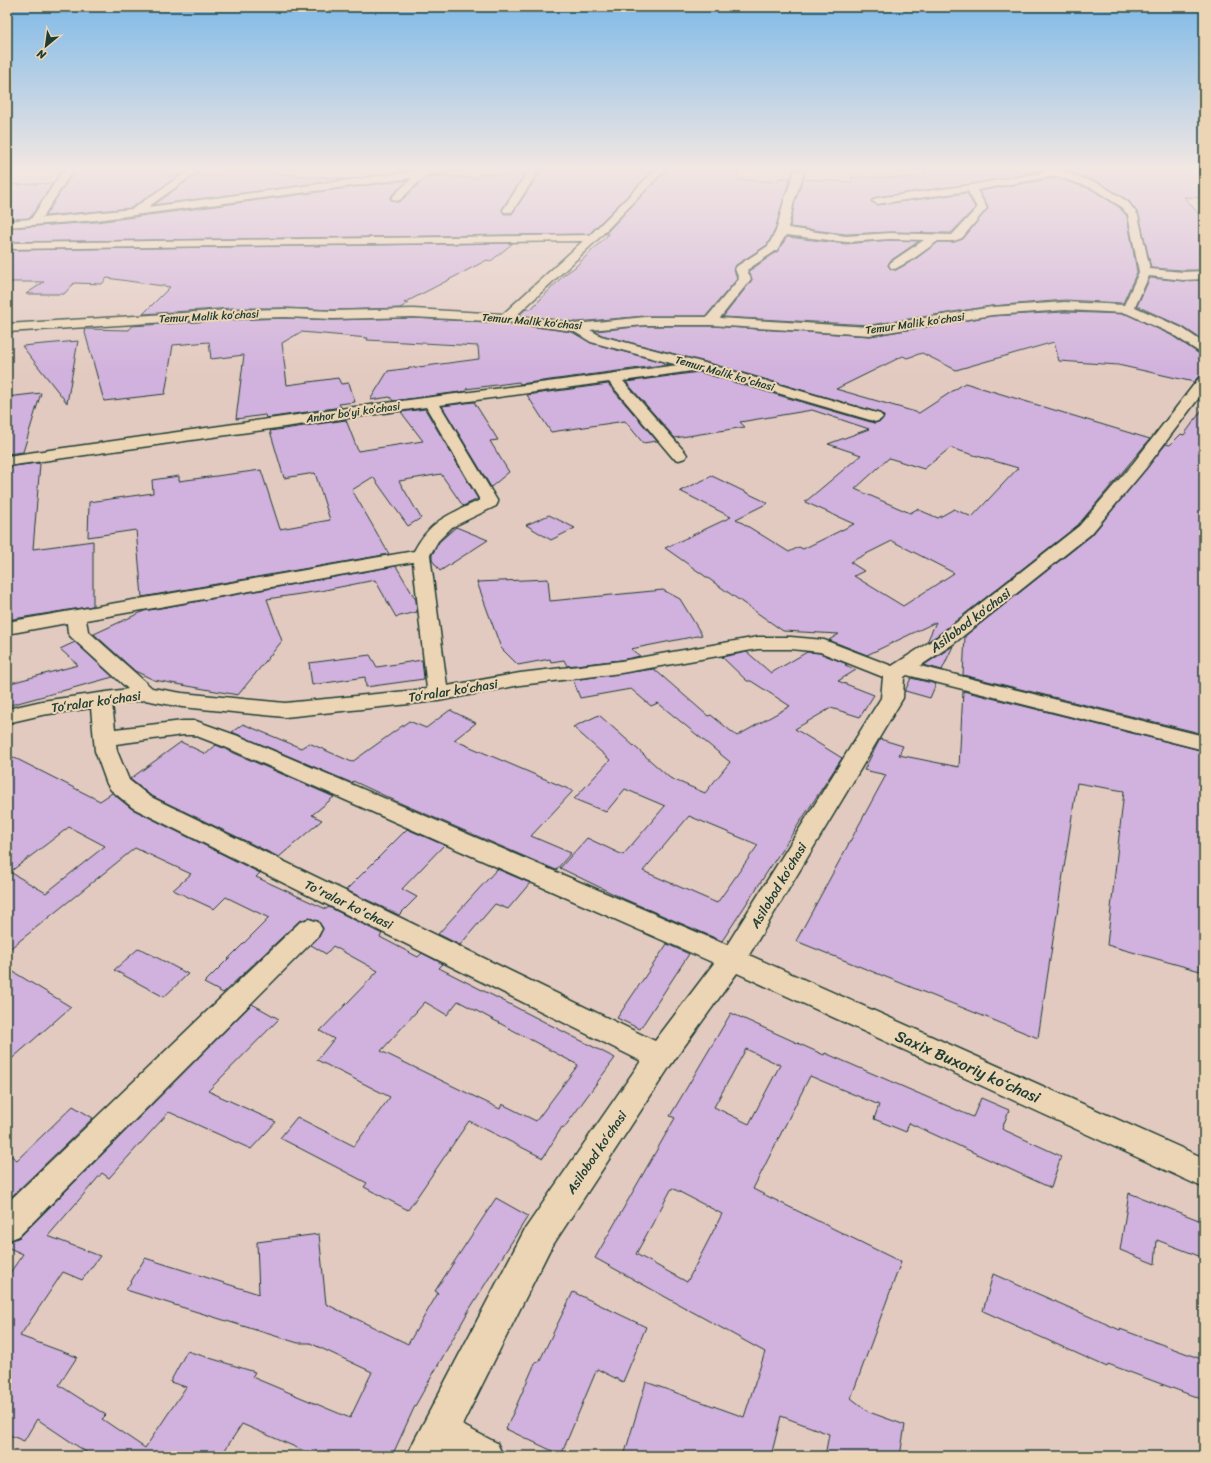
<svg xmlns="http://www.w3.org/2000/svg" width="1211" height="1463" font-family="Sriracha,sans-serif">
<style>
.building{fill:#d1b1dd;stroke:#1f3d34;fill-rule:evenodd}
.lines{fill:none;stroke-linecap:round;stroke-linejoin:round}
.minor-casing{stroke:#1f3d34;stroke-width:3}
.minor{fill:#ebd5b4;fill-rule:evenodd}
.labels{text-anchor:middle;stroke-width:4;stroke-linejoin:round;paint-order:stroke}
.far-street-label{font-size:11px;fill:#1f3d34;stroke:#ebd5b4}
.street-label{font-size:13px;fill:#1f3d34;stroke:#ebd5b4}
.near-street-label{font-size:16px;fill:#1f3d34;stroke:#ebd5b4}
</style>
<rect width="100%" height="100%" fill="#e3cac0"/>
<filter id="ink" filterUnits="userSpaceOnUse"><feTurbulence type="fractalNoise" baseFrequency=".025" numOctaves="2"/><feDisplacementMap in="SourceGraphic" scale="8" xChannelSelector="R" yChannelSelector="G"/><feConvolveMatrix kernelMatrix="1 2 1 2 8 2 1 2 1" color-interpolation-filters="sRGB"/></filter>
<g filter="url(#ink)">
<path class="building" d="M78 170H168L163 174 180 175 131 208 45 216 67 182Z
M228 170 346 179 154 205 195 175 220 176Z
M542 170H653L589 234 7 242V228L97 222 408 180 390 197V199L396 202 401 201 426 177 433 176 478 178 481 174 524 175 502 209 504 214H512Z
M666 170H725V171L739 172 737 179 778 182 779 178H790L775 230 767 245 736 265 734 270 737 279 706 316H645L576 322 519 315 526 309H531L565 274 574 268 609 234H605Z
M921 170 1043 171 971 184 877 197 871 200 877 205 967 193 975 208 951 233 890 232 846 234 790 227 795 201 803 179 852 182V177L928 178Z
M1062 170H1204V198L1184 197 1204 220V270H1183L1151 268 1139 215 1129 201 1100 183Z
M1056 178 1091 189 1119 207 1127 216 1137 272 1123 303 1065 300 992 306 870 325 723 317 752 280 749 271 778 251 787 237 846 244 890 240 919 241 890 261 888 266 891 269 896 270 914 260 938 242H954L963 239 988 208 979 191Z
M53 183 30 218 7 219V185Z
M513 243 491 261 487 260 404 303H409L400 308 333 310 285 308H231L143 314 170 287 107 278 102 284 74 283 64 294H26L44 282H7V250Z
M1150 278 1183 281 1204 280V341L1183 327 1137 306Z
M1065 312 1126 314 1171 335 1198 353 1204 354V376L1198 377 1194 382 1118 365 1059 361 1054 342 956 370 922 353 907 358 903 356 836 389 919 413 965 383 1150 439 1078 525 938 635 927 642 936 622 867 655 829 640 839 634 783 631 665 548 731 517 680 491 712 476 768 503 736 519 789 552 799 547 803 549 854 524 805 502 861 455 828 444 869 429 812 410 740 422 745 427 675 438 626 382 699 372 874 423 881 421 884 416 880 413 705 362 602 335 595 331 645 326H711L870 336 992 316ZM950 448 1018 468 972 517 954 509 938 518 917 509 910 513 855 489 889 458 924 469ZM892 541 954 573 903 606 854 576 864 571 850 562Z
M285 318 333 320 413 318 506 323 572 332 591 343 670 364 520 384 519 382 466 389 467 391 393 401 390 397 370 400 388 371 479 359 478 346 367 340 368 338 301 332 282 343 287 385 338 378 341 384 349 383 355 402 339 404 341 407 266 418 265 415 236 419 244 355 211 359 209 342 173 345 165 394 104 401 84 329 129 330 131 326 231 320Z
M78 341 67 403 22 346Z
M608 384 657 441 643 443 625 421 551 432 527 395Z
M41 393 23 452 7 454V397Z
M474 402 498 440 490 441 509 472 491 487 442 406Z
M1204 407V734L963 675 965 636 1092 535 1166 444 1170 445 1181 434 1184 435Z
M425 409 478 499 463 506 441 474 399 481 421 518 408 526 373 477 352 490 389 554 142 597 136 530 88 537 89 502 153 493 152 480 179 476V481L261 470 280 529 330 520 315 473 284 478 270 431 346 420 358 451 423 441 401 412Z
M37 463 40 464 33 549 93 541V606L7 620V467Z
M549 515 575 528 551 540 526 525Z
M456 527 488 540 440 571 432 560V555L439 542Z
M396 566 416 600 417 612 396 617 375 580 320 591 267 599 282 641 238 695 154 680 135 671 94 634 144 611Z
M548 579 550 601 663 590 680 599 702 635 631 649 640 656 621 660 567 666 564 660 551 662 550 659 518 665 501 648 477 582Z
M75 642 113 677 7 706V684L78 665 60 649Z
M953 646 942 670 924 665Z
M747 652 771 673 807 652 820 653 847 664 845 665 856 670 838 681 874 695 860 717 831 708 795 729 842 758 722 941 624 899 560 868 587 838 623 855 665 806 625 789 606 812 574 799 610 760 573 727 599 715 670 778 705 793 730 762 658 703 651 706 631 689 580 698 573 680 654 669 708 716 711 715 737 736 790 706 751 681H747L722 657ZM689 816 758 845 717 903 643 871Z
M370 655 377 667 422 660 424 679 366 687 365 677 312 685 309 663Z
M911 678 936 684 930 698 905 691Z
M963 691 1200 750H1204V853L1200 971 1107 945 1124 791 1077 783 1038 1038 796 941 886 775 864 770 880 739 903 746 899 755 959 767Z
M450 710 476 723 454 740 573 791 531 836 571 853 556 870 400 803 353 781 352 783 232 732 243 724 301 748 309 743 352 762 409 721 426 728Z
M181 742 206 754 216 745 334 797 312 815 322 820 279 857 150 795 130 779Z
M7 754 100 801 112 793 132 809 260 873 256 877 326 909 329 907 382 934 380 937 418 957 422 953 443 964 439 968 615 1058 564 1128 562 1127 543 1158 469 1121 408 1210 364 1187 367 1183 280 1138 297 1117 354 1146 390 1097 317 1060 334 1039 320 1031 378 971 333 946 326 954 311 945 319 937 323 928 318 921 309 918 299 921 223 993 204 983 269 918 226 897 214 909 173 890 191 874 135 848 7 951ZM69 827 105 846 46 893 10 872ZM458 1001 578 1065 536 1121 502 1104 500 1109 381 1051 425 1002 447 1015Z
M407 829 444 845 402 889 417 897 399 915 346 890Z
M497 869 530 883 508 909 495 904 460 945 438 934Z
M667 944 689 954 640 1029 617 1018Z
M139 948 188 974 164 997 114 970Z
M7 968 71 1007 7 1063Z
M252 1004 279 1019 208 1091 276 1122 251 1149 169 1112 109 1178 102 1173 48 1236 100 1256 82 1280 63 1272 20 1336 77 1357 59 1385 106 1415 102 1419 145 1448 186 1387 170 1382 187 1351 255 1372 252 1377 350 1418 372 1372 310 1343H298L126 1290 145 1258 259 1294 257 1242 319 1234 326 1304 408 1344 438 1293 435 1291 496 1198 528 1216 469 1310 414 1408 392 1456H316L242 1424 221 1456H92L37 1419 24 1441 7 1434V1277L23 1254 7 1247V1242L20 1237Z
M731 1013 824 1055 825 1053 973 1117 981 1098 1009 1110 1002 1129 1061 1156 1051 1188 909 1123 906 1132 874 1119 879 1105 810 1076 753 1189 901 1262 851 1398 869 1412 905 1425 900 1456H825L829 1434 781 1416 771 1456H624L646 1382 744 1417 765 1352 595 1258 675 1118 670 1116ZM746 1049 780 1065 749 1124 714 1107ZM672 1188 722 1214 687 1282 636 1254Z
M73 1106 93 1118 9 1199 7 1197V1153L17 1160Z
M1129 1193 1204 1222V1258L1157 1240 1155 1264 1120 1250Z
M993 1274 1120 1330V1329L1204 1360V1400L1108 1364 1107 1367 983 1311Z
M573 1292 646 1327 623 1382 597 1369 561 1455 506 1429 536 1361 539 1362Z"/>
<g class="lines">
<defs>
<path id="minor" d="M63 170H73L42 218 132 209 189 170H200L148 207 423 170H453L448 173 425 176 400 200 396 201 391 198 412 178 97 220 7 227V221L31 219Z
M529 170H539L512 212H504L503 210Z
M655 170H665L597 240 516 316 576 324 645 317H707L739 279 735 269 737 266 768 246 776 231 784 201 795 170H805L794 201 788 228 846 236 890 233 952 235 977 208 968 191 877 204 872 201 877 198 971 185 1045 172 1044 170H1058L1100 184 1128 202 1138 215 1150 269 1183 272 1204 271V279L1183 280 1149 276 1135 307 1182 328 1204 343V353L1199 352 1172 334 1126 313 1065 310 992 315 870 335 711 325H645L590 330 601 336 705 363 880 414 883 417 880 420 875 422 870 420 699 370 623 381 685 452 687 455 685 458 679 460 673 458 609 382 440 405 498 502 496 506 452 527 438 541 430 555 447 686 520 673 621 661 758 637H791L824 640 892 666 939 636 1079 526 1134 462 1199 378 1204 377V391L1146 468 1091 534 953 644 920 666 1204 736V748L1200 749 907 675 904 677 903 698 749 955 1204 1158V1188L737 973 670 1066 549 1251 462 1425 497 1443 503 1456H407L413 1443 525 1229 641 1061 133 808 111 790 107 784 95 751 91 708 42 715 7 723V709L42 701 128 689 71 637 68 633 67 623 7 634V622L414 551C431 519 449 515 480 500L426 407 7 466V456L347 408 678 365 591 342 573 331 506 322 413 317 333 319 285 317 231 318 7 332V324L231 310 285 309 333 311 413 309 503 314 583 241 7 249V243L590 235ZM1056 176 1092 188 1120 206 1128 215 1139 272 1124 305 1065 302 992 307 870 327 720 318 751 279 747 270 777 250 786 235 846 242 890 239 924 240 891 262 889 265 891 268 895 269 913 259 938 241H954L962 238 987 208 977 190ZM413 562 427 689 285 703 182 693 152 688 88 631 86 620ZM758 649H791L820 652 883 677 881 698 727 945 241 737 196 721H183L115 729 112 704 145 700 182 707 285 717 438 701 520 685 621 673ZM183 735H194L225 747 714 963 655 1041 149 796 129 780 117 751 116 744Z
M309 919 318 922 322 929 318 936 19 1236 7 1241V1203L300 922Z"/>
</defs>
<use href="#minor" class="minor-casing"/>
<use href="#minor" class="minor"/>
</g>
</g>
<linearGradient id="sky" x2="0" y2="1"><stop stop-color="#80bae7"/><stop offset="0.45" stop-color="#f2e7e3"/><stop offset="1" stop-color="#f2e7e3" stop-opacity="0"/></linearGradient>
<rect width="1211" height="375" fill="url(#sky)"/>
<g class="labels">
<g class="far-street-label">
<text transform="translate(209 316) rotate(-3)" y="4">Temur Malik koʻchasi</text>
<text transform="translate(532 321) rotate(5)" y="4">Temur Malik koʻchasi</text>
<text transform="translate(915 323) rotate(-8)" y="4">Temur Malik koʻchasi</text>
<text transform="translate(725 373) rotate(16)" y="4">Temur Malik ko'chasi</text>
<text transform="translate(353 412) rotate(-8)" y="4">Anhor boʻyi koʻchasi</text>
</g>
<g class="street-label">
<text transform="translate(970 620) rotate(-37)" y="5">Asilobod koʻchasi</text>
<text transform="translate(453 690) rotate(-9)" y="5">Toʻralar koʻchasi</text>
<text transform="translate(96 701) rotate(-8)" y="5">Toʻralar koʻchasi</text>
<text transform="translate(778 885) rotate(-59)" y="5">Asilobod koʻchasi</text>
<text transform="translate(349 904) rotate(26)" y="5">To'ralar ko'chasi</text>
<text transform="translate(596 1152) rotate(-56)" y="5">Asilobod koʻchasi</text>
</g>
<g class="near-street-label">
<text transform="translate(968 1066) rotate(24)" y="6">Saxix Buxoriy ko‘chasi</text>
</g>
</g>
<rect width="1211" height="1463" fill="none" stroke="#ebd5b4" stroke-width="24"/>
<rect x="12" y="12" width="1187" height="1439" fill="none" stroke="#1f3d34" stroke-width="1.5" filter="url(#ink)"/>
<g transform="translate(46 46) rotate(209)" stroke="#ebd5b4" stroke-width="3" paint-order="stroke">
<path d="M0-3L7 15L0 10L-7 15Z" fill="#1f3d34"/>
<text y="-6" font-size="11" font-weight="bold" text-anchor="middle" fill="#1f3d34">N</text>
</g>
</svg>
